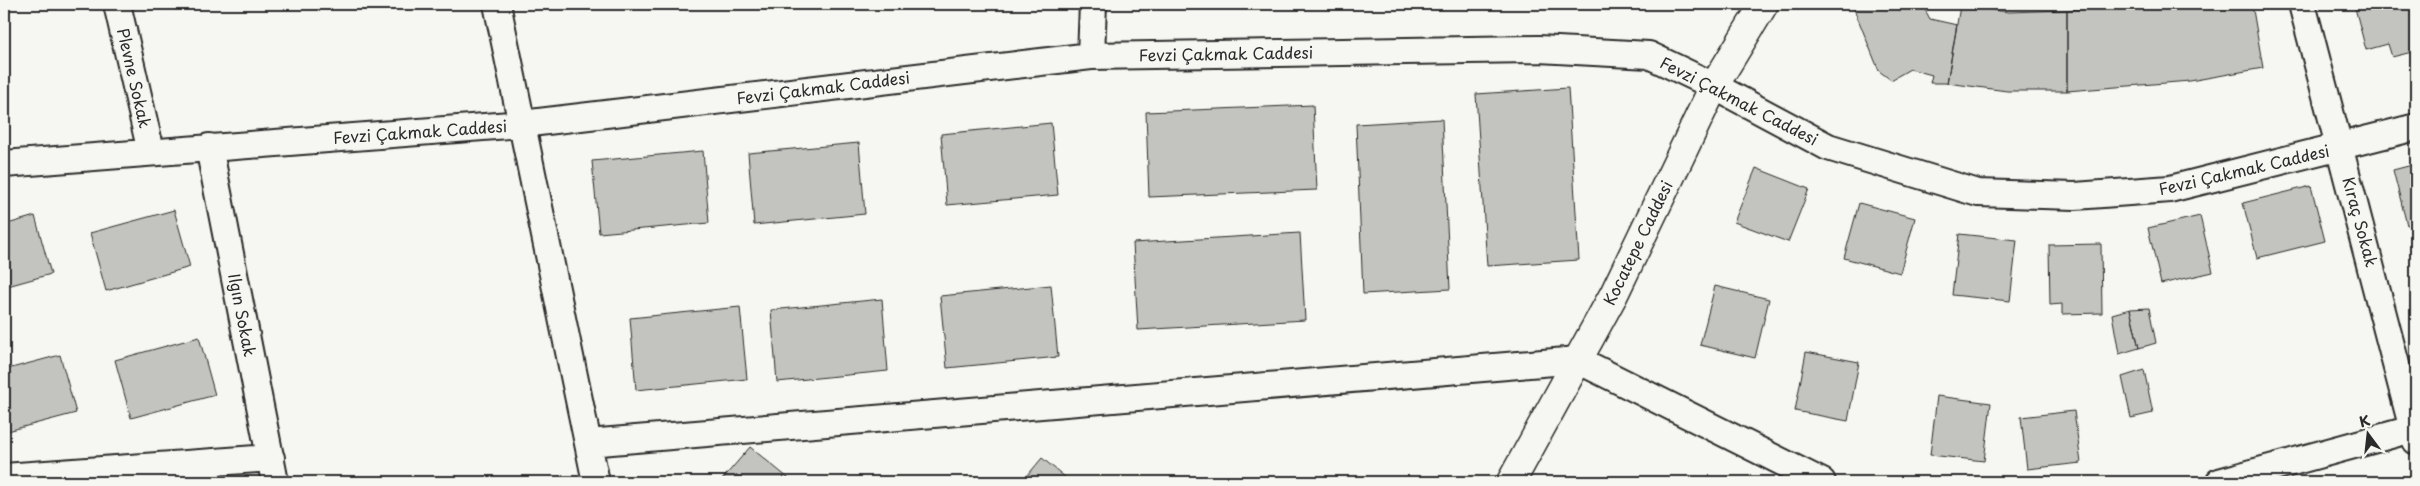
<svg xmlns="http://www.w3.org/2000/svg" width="2420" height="486" font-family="'Playpen Sans',sans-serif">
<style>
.building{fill:#c3c3c0;stroke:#2b2b2b}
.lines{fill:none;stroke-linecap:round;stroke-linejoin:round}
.street-casing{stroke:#2b2b2b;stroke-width:30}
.secondary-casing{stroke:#2b2b2b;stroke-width:31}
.street{stroke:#f6f6f2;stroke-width:26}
.secondary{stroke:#f6f6f2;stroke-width:28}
.labels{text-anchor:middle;stroke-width:4;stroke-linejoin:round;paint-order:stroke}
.street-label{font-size:16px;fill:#2b2b2b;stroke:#f6f6f2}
</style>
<rect width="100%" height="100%" fill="#f6f6f2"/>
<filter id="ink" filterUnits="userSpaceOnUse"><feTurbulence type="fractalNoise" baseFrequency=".02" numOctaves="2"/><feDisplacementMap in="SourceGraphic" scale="10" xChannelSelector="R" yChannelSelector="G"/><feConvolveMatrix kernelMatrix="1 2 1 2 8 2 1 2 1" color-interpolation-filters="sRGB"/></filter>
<g filter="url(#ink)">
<path class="building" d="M1852 4H1922L1930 19 1957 25 1947 83H1930L1932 75 1910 69 1891 80 1879 71Z
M2164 4H2252L2263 68 2190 81 2067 91V10Z
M2354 4H2416V51L2392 57 2388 44 2366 50Z
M1960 6 2009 12 2067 10V91H2007L1947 83Z
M1568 88 1579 260 1487 266 1476 94Z
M1313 105 1317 190 1149 197 1146 112Z
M1442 119 1450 289 1363 294 1356 124Z
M1051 123 1058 195 947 205 941 134Z
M859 143 865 214 754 225 748 153Z
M703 151 709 223 599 233 592 161Z
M2416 164V223L2407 225 2393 170Z
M1756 168 1809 189 1788 242 1734 222Z
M2311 186 2325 241 2257 258 2243 203Z
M1859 203 1915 218 1900 273 1844 258Z
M174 210 190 267 106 291 90 233Z
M35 216 51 274 4 287V225Z
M2200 216 2213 272 2161 284 2148 228Z
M1300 233 1305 320 1138 330 1133 243Z
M1959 234 2017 240 2010 301 1952 295Z
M2101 244 2102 313 2062 314V304L2050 305 2049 245Z
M1051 285 1058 357 947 368 940 296Z
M1715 286 1769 299 1755 358 1700 345Z
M882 299 888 371 777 382 771 310Z
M740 307 747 379 636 390 630 318Z
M2149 308 2156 343 2139 348 2130 309Z
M2130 309 2139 348 2119 354 2112 314Z
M199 337 215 395 131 418 115 360Z
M1806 352 1859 362 1848 421 1795 411Z
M60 355 76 413 4 432V370Z
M2144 370 2153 413 2131 418 2122 377Z
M1937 396 1991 403 1984 461 1930 455Z
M2074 411 2081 463 2027 469 2021 417Z
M750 447 793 482H720Z
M1042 458 1071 482H1022Z"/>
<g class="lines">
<defs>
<path id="street" d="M117 4 151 152
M497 4 596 482
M2302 4 2416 441
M1091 56 1093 4
M209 147 275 482
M4 164 522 124 1091 56 1539 49 1649 55 1714 86 1828 147 1978 193 2075 196 2170 189 2416 127
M588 443 1578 360 1822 482
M4 477 271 458
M2219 482 2416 428"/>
<path id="secondary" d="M1511 482 1614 294 1714 86 1764 4"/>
</defs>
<use href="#street" class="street-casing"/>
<use href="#secondary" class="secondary-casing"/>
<use href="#street" class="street"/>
<use href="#secondary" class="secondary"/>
</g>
</g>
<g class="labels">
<g class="street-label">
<text transform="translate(1226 54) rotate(-1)" y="6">Fevzi Çakmak Caddesi</text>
<text transform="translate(134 78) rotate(77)" y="6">Plevne Sokak</text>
<text transform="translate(823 88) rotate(-7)" y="6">Fevzi Çakmak Caddesi</text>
<text transform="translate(1739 101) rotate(27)" y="6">Fevzi Çakmak Caddesi</text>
<text transform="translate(420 132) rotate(-4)" y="6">Fevzi Çakmak Caddesi</text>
<text transform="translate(2244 170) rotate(-13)" y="6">Fevzi Çakmak Caddesi</text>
<text transform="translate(2360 222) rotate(75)" y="6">Kıraç Sokak</text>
<text transform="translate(1638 243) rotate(-64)" y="6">Kocatepe Caddesi</text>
<text transform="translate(242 315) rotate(79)" y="6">Ilgın Sokak</text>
</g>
</g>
<rect width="2420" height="486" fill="none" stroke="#f6f6f2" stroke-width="20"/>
<rect x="10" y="10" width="2400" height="466" fill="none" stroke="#2b2b2b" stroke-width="2" filter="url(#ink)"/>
<g transform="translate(2368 434) rotate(345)" stroke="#f6f6f2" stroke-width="4" paint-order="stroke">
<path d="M0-4L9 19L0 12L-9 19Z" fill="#2b2b2b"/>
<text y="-8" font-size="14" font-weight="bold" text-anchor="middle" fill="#2b2b2b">K</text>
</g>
</svg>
